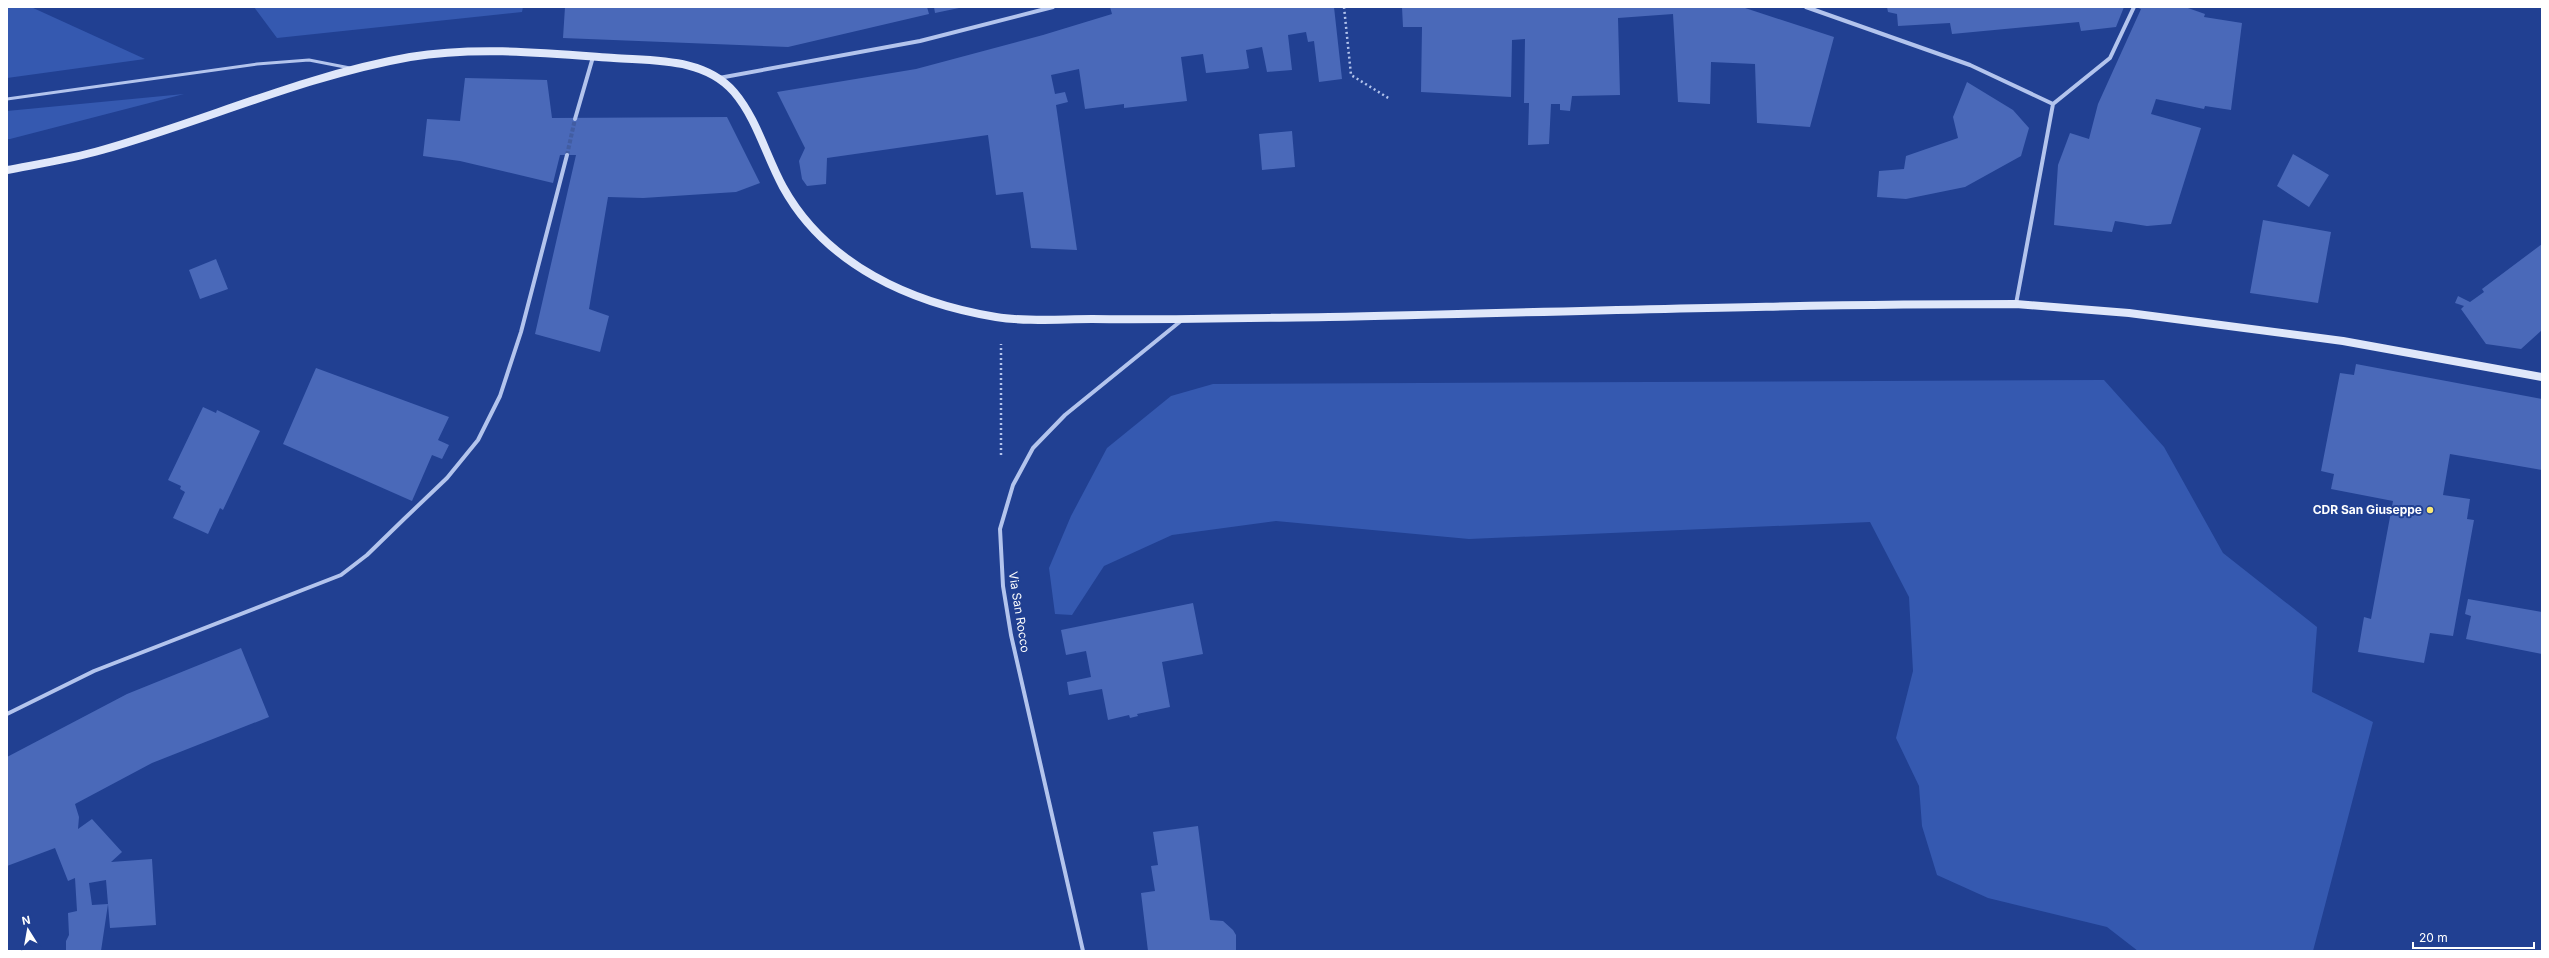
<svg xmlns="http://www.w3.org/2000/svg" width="2549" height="958" font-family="Inter,sans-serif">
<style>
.green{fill:#3559b0}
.building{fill:#4a69b9;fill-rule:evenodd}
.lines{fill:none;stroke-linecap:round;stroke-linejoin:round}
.minor-tunnel{stroke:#425da2;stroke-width:4;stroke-dasharray:4 2;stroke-linecap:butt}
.path{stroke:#b3c4ed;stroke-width:2.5;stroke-dasharray:2 3;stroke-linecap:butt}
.service{stroke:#b3c4ed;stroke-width:3}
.minor{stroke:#b3c4ed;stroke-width:4}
.secondary{stroke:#dfe7fa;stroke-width:8}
.poi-dot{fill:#fae875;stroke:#214092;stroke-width:1.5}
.labels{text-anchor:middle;stroke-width:4;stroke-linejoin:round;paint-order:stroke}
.poi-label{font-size:12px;font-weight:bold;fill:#fff;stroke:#214092;text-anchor:end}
.street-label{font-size:12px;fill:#fff;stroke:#214092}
</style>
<rect width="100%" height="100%" fill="#214092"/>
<path class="green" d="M7 7H31L145 59 7 78Z
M254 7H523L522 12 277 38Z
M184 94 10 139H7V111Z
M2104 380 2164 447 2223 553 2317 627 2312 692 2373 722 2313 951H2138L2107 927 1988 898 1937 875 1922 826 1919 786 1896 738 1913 671 1909 597 1870 522 1469 539 1276 521 1172 535 1104 566 1072 615 1055 614 1049 568 1071 516 1107 448 1171 396 1213 384Z"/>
<path class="building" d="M565 7H927L929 14 788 47 563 38Z
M934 7H959V8L935 13Z
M1110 7H1334L1342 79 1319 82 1314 41 1308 42 1306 32 1288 35 1292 70 1267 72 1262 47 1246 50 1249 68 1246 69 1206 73 1203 54 1181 57 1187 101 1124 108V104L1085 109 1079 69 1051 75 1055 94 1065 92 1068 102 1056 105 1077 250 1031 248 1023 192 996 195 988 135 827 158 826 184 807 186 802 179 799 161 805 148 777 92 916 69 1043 35 1112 14Z
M1402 7H1742L1834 37 1810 127 1757 123 1755 64 1711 62 1710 104 1678 102 1673 14 1618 18 1620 95 1572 96 1570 111 1560 110V104H1551L1549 144 1528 145 1529 103H1524L1525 39 1512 40 1511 97 1421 92 1422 27H1403Z
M1887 7H2124L2116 27 2081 31 2079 22 1952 34 1950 23 1898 26 1897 14 1888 12Z
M2136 7H2185L2205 14 2204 17 2242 23 2231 110 2205 106 2204 109 2156 99 2151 114 2201 128 2171 224 2147 226 2115 221 2112 232 2054 225 2058 165 2070 133 2089 139 2098 104 2141 9Z
M465 78 547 80 552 118 727 117 760 183 736 192 643 198 608 197 589 309 609 316 600 352 535 334 576 155H560L553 183 460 161 423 156 427 119 460 121Z
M1967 82 2013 110 2029 128 2021 156 1965 187 1906 199 1877 197 1879 171 1904 169 1906 156 1958 138 1953 117Z
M1292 131 1295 167 1262 170 1259 134Z
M2293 154 2329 175 2309 207 2277 186Z
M2263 220 2331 232 2318 303 2250 293Z
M2542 244V330L2521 349 2486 344 2461 309 2464 306 2455 303 2458 296 2470 302 2484 292 2482 289Z
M216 259 228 289 200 299 189 270Z
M2356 364 2542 399V470L2450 454 2443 495 2470 499 2467 519 2474 520 2453 636 2430 633 2424 663 2358 652 2364 617 2371 619 2393 501 2331 489 2334 474 2321 471 2340 373 2354 375Z
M316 368 449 417 438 440 449 445 442 459 432 455 412 501 283 444Z
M203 407 216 413 217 410 260 431 223 510 220 508 208 534 173 518 185 492 180 489 181 486 168 480Z
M2468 599 2542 612V654L2466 639 2471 616 2465 614Z
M1193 603 1203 654 1162 662 1170 707 1137 714 1138 716 1130 718 1129 715 1108 720 1102 689 1069 695 1067 682 1091 677 1086 651 1066 655 1061 630Z
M241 648 269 717 152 763 75 804 79 817 78 829 92 819 122 852 111 862 152 859 156 925 110 928 108 904 101 951H66V941L69 935 68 913 77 911 75 878 68 881 55 848 7 866V757L127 694ZM106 880 108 904 92 905 89 883Z
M1198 826 1210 920 1223 921 1233 930 1236 935V951H1148L1141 893 1155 891 1151 866 1158 865 1153 832Z"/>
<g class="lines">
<path class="minor-tunnel" d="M567 155 575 119"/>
<path class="path" d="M1344 7 1351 75 1390 99
M1001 455V344"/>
<path class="service" d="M7 99 257 64 309 60 350 68"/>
<path class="minor" d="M1806 7 1970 65 2053 104 2016 304
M719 78 920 41 1053 7
M2053 104 2110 58 2134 7
M575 119 593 57
M7 714 94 671 341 575 367 555 403 520 447 478 478 440 500 396 521 332 567 155
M1083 951 1011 635 1003 586 1000 529 1013 485 1033 448 1065 415 1182 320"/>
<path class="secondary" d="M7 170C38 164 71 159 102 150 205 121 303 76 410 57 476 46 547 53 614 58 655 61 705 58 734 92 757 119 766 156 783 187 826 265 911 303 996 317 1027 322 1061 319 1092 319 1171 320 1250 318 1329 317 1558 312 1787 304 2016 304L2129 313 2343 341 2542 377"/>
</g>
<circle class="poi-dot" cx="2430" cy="510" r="4"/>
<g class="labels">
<g class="poi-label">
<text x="2422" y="514">CDR San Giuseppe</text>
</g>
<g class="street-label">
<text transform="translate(1019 612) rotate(81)" y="4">Via San Rocco</text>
</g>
</g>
<rect width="2549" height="958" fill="none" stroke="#ffffff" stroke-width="16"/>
<g transform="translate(28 930) rotate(349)" stroke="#214092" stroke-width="3" paint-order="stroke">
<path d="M0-3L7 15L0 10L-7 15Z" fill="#ffffff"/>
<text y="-6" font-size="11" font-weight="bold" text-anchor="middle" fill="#ffffff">N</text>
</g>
<path d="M2413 942v6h121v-6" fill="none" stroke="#ffffff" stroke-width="2"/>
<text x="2419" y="942" font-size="12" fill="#ffffff" stroke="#214092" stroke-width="3" paint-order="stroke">20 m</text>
</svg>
